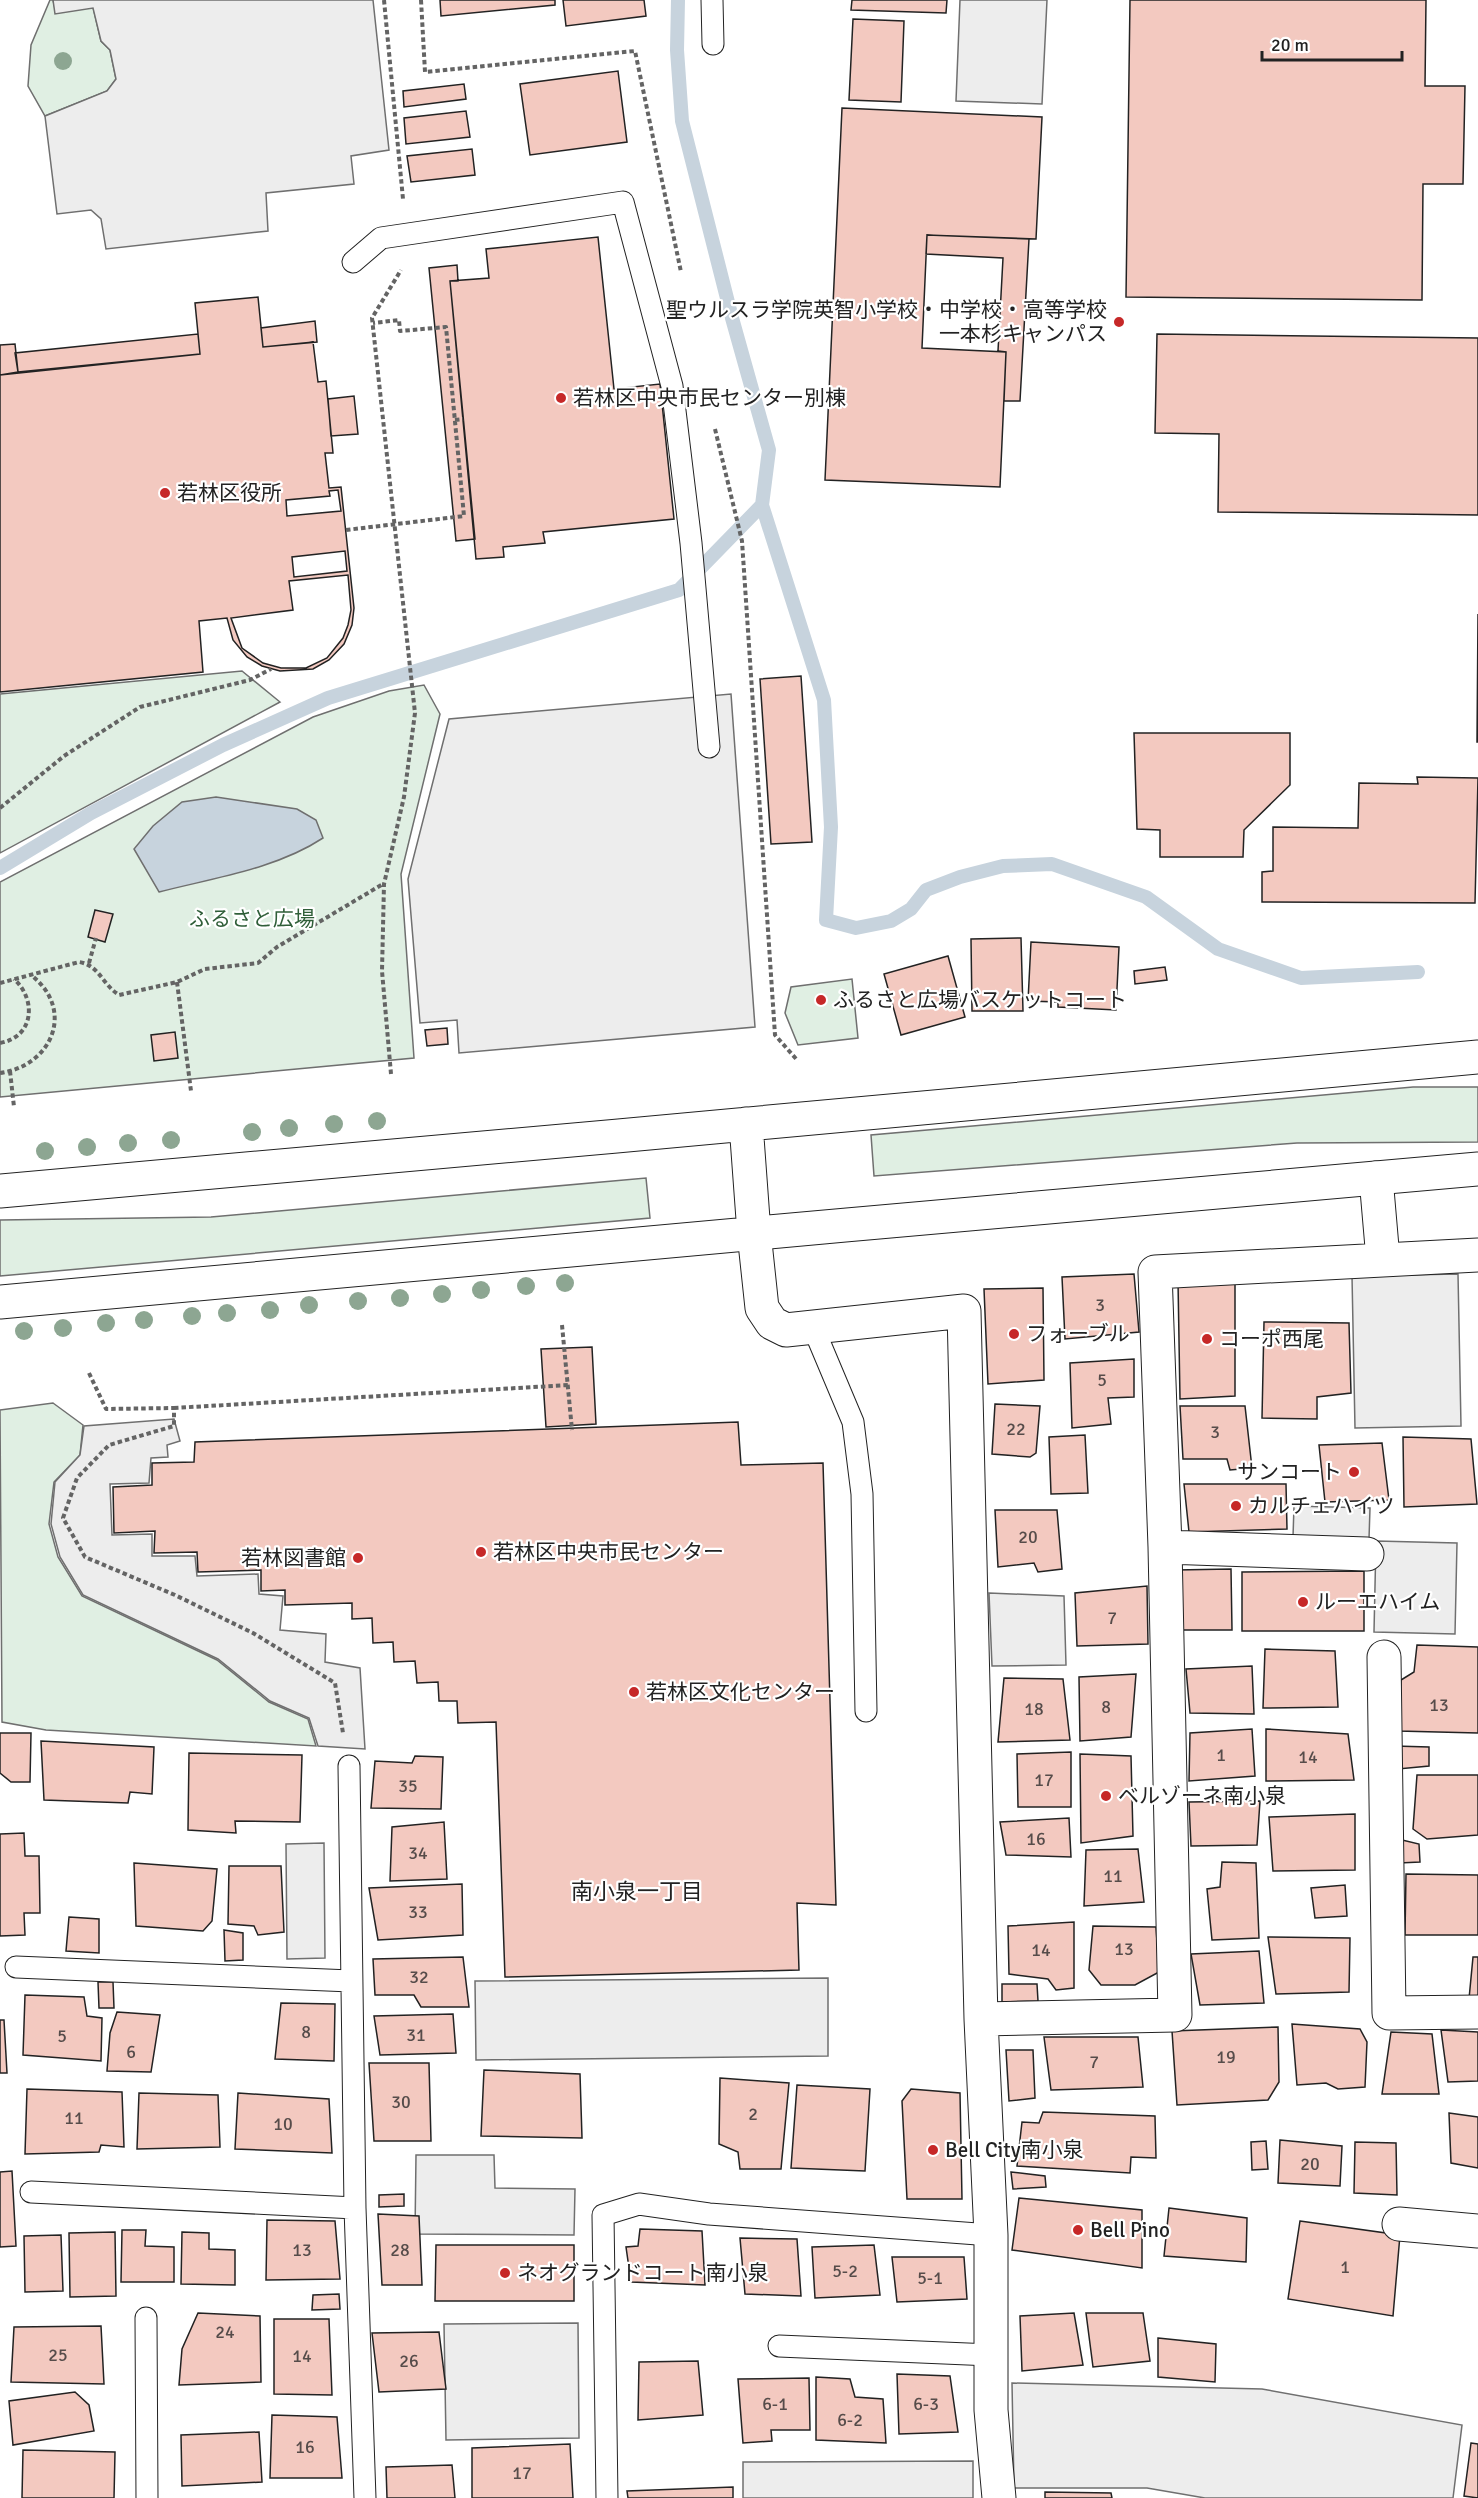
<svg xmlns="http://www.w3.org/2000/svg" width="1478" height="2498" font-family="Signika,'Noto Sans JP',sans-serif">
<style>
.green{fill:#e0efe3;stroke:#6f6f6f;stroke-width:1.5}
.parking{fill:#ededed;stroke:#6f6f6f;stroke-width:1.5}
.water{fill:#c7d3dd;stroke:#6f6f6f;stroke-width:1.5}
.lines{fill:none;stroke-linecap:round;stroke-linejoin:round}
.stream{stroke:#c7d3dd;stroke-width:14}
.building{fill:#f3c9c0;stroke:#222;stroke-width:1.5;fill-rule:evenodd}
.service-casing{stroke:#222;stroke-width:23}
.minor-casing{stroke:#222;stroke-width:35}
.tertiary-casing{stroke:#222;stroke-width:35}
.path{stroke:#646464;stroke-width:4;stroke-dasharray:4.5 3;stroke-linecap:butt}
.service{stroke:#fff;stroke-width:21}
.minor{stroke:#fff;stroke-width:33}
.tertiary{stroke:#fff;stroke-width:33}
.tree{fill:#8da692}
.poi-dot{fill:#c62828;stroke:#fff;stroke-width:2}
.labels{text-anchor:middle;stroke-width:4.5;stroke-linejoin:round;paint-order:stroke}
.number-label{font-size:18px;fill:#564c4a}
.poi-label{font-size:21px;fill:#222;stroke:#fff;text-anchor:start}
.park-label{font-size:21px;fill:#2f5e38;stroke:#fff}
.neighbourhood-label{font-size:22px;fill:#222;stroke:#fff}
</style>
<rect width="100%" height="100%" fill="#fff"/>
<path class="green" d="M50 0H53L56 13 93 7 101 41 110 50 116 79 107 91 45 116 28 86 31 45Z
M242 671 280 702 0 853V694Z
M424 685 440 714 401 874 414 1058 0 1097V882L313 717 389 691Z
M852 979 858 1038 798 1045 785 1013 791 987Z
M1413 1087H1478V1142L1297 1143 874 1176 871 1135Z
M646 1178 650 1218 0 1276V1220L211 1217Z
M53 1403 83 1425 80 1455 54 1482 49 1524 58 1557 82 1596 217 1660 269 1702 308 1719 316 1746 46 1730 2 1722 0 1410Z"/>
<path class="parking" d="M53 0H373L389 150 351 156 354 184 266 193 268 231 106 249 101 219 91 210 57 214 45 116 107 91 116 79 110 50 101 41 93 8 55 14Z
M960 0H1047L1042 104 956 101Z
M731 694 755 1027 459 1053 457 1020 420 1023 408 879 449 719Z
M1458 1274 1461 1426 1355 1428 1352 1276Z
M174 1419 180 1441 167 1445 168 1457 151 1458 149 1483 110 1484 112 1535 152 1534V1556H195L197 1576 258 1574 259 1594 283 1596 280 1630 326 1634 325 1662 360 1668 365 1749 318 1746 309 1718 270 1701 218 1659 83 1595 60 1557 51 1524 55 1482 80 1455 84 1426Z
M1294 1506 1370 1508 1369 1539 1293 1537Z
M1376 1541 1457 1543 1455 1634 1374 1632Z
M989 1593 1064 1596 1066 1665 992 1666Z
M324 1843 325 1958 287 1959 286 1844Z
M828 1978V2056L476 2060 475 1981Z
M416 2155H494L495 2188 575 2189 574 2235 415 2234Z
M578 2323 579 2438 446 2440 444 2324Z
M1012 2383 1262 2389 1462 2425 1453 2498H1205L1147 2488H1014Z
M973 2461V2498H743V2462Z"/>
<path class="water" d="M216 797 297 809 316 820 323 838C276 869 213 878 159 892L134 849 153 826 182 802Z"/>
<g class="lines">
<path class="stream" d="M678 0 677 50 682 121 732 318 769 450 762 505 824 700 831 827 826 920 856 928 891 921 911 909 926 890 960 877 1003 866 1052 864 1146 897 1218 949 1301 978 1418 972
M0 868 91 813 223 745 328 698 679 590 762 505"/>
</g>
<path class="building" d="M440 0H555V5L441 16Z
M563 0H644L646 16 566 26Z
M852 0H947L946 13 851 10Z
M1130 0H1426L1425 86H1465L1463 184H1423L1422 300 1126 297Z
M853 19 904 21 901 102 849 100Z
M618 71 627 142 530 155 520 84Z
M464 84 466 99 404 107 403 91Z
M842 108 1042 117 1036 239 927 235 922 348 1006 352 1000 487 825 480Z
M466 111 470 137 406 144 404 118Z
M472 149 475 175 411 182 407 156Z
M927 235 1029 239 1020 401H1004L1006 352 998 351 1003 258 926 254Z
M598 237 614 389 660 384 674 519 543 532 545 543 503 547 504 557 476 559 450 281 489 278 486 249Z
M457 265 458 281H450L475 539 456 541 429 268Z
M258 297 263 347 313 342 318 382 326 381 333 453H325L329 488 341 487 354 608 352 625 344 644 329 660 313 669 280 671 262 666 247 657 233 640 227 618 199 621 203 672 0 692V375L200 354 195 303ZM338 490 341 511 287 516 286 500 330 496 329 491ZM345 551 347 571 294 577 292 557ZM348 575 351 610 348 625 343 638 327 658 306 668H281L263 663 242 648 231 618 293 610 289 581Z
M315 321 317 342 263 347 261 328Z
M198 334 200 354 18 372 15 353Z
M1157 334 1478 338V515L1218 512 1219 434 1155 433Z
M15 344 18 372 0 375V345Z
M354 396 358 434 331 436 328 399Z
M1478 614V742H1477Z
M801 676 812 842 771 844 760 679Z
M1134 733H1290V785L1244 830 1243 857H1160V830L1137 829Z
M1417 777 1478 778 1475 903 1262 902V872L1273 871V827L1358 828 1359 783 1418 784Z
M95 910 113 914 105 942 88 937Z
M1021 938 1023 1011H972L971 939Z
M1031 942 1119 947 1116 1010 1058 1007V1002L1028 1001Z
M948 956 965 1017 901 1035 884 974Z
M1165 967 1167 980 1135 984 1134 971Z
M447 1028 448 1044 427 1046 425 1030Z
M175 1032 178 1058 154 1061 151 1035Z
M1134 1274 1139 1332 1065 1339 1062 1277Z
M1235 1279V1396L1180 1399 1178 1281Z
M1043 1288 1044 1380 988 1384 984 1289Z
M1264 1322 1349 1323 1351 1393 1317 1397V1419L1262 1418Z
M592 1347 596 1424 546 1427 541 1349Z
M1134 1359V1397L1108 1398 1111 1424 1072 1428 1070 1363Z
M995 1404 1040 1406 1036 1453 1030 1457 992 1454Z
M1180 1406H1245L1252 1468 1230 1470 1227 1459H1183Z
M738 1422 741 1465 823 1463 836 1905 797 1903 799 1970 505 1977 496 1722 458 1723 457 1701H439L438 1682 417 1683 415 1661 394 1662 393 1642 373 1643 372 1618 352 1619V1603L285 1605V1590L261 1591V1570L198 1572 197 1552 154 1553 155 1531 114 1533 113 1487 152 1485V1463L194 1462 195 1442Z
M1085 1435 1088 1493 1051 1494 1049 1437Z
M1403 1437 1471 1439 1477 1504 1404 1507Z
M1382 1443 1389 1500 1325 1502 1319 1445Z
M1184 1484H1286L1287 1529 1189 1532Z
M995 1510H1057L1062 1569 1038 1572 1034 1563 998 1567Z
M1231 1569 1232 1630H1176V1570Z
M1364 1571V1631H1242V1572Z
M1147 1586 1148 1644 1077 1646 1075 1593Z
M1417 1645 1478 1647V1733L1398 1731 1401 1680 1414 1672Z
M1265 1649 1335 1651 1338 1707 1263 1708Z
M1252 1666 1254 1714 1190 1713 1186 1669Z
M1136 1674 1131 1737 1080 1741 1079 1677Z
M1004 1678 1063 1679 1070 1740 998 1742Z
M1252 1729 1255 1776 1189 1781 1190 1733Z
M1266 1729 1348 1734 1354 1780 1266 1781Z
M0 1733H31L30 1782H11L0 1773Z
M41 1741 154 1747 152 1794 130 1792 128 1803 44 1800Z
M1394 1746 1429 1747V1766L1398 1769Z
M1071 1752V1807H1018L1017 1754Z
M189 1753 302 1755 300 1822 235 1821 236 1833 188 1830Z
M1080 1754 1131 1756 1133 1836 1081 1843Z
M415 1756 443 1757 441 1809 371 1808 375 1761 412 1763Z
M1417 1775H1478V1835L1427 1839 1413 1829Z
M1260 1801 1257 1845 1191 1846 1189 1802Z
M1355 1814V1870L1273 1871 1269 1817Z
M1069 1818 1071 1857 1006 1855 1000 1822Z
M444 1822 447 1879 390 1881 392 1827Z
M24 1833 25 1856H39L40 1913H24L25 1935 0 1936V1834Z
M1398 1839 1419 1844 1420 1862 1399 1863Z
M1138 1849 1144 1902 1084 1906 1086 1850Z
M1222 1862 1256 1863 1259 1938 1212 1940 1207 1889 1220 1887Z
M134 1863 217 1869 212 1921 203 1931 136 1926Z
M229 1866H281L284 1932 258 1935 254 1926 228 1924Z
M1406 1874 1478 1875V1935H1405Z
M462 1884 463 1935 378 1940 369 1888Z
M1345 1885 1347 1916 1315 1918 1311 1888Z
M69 1917 99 1919V1953L66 1951Z
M1074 1922V1988L1056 1990 1048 1979 1009 1974 1008 1926Z
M1093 1926 1156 1927 1159 1972 1135 1985H1101L1089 1970Z
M224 1930 243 1933V1960L225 1961Z
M1268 1937 1350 1938 1349 1992 1276 1994Z
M1259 1951 1264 2003 1200 2005 1191 1954Z
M463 1957 469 2007H421L414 1995H375L373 1959Z
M1473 1957H1478V1999H1469Z
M98 1982H113L114 2008H99Z
M1002 1984H1037L1038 2001 1002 2002Z
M25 1995 84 1997 87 2016 102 2018 101 2061 23 2055Z
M281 2003 335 2004 334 2061 275 2059Z
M117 2012 160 2015 151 2072 107 2071 110 2033Z
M453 2014 456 2053 380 2055 374 2016Z
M0 2020H4L7 2073H0Z
M1292 2024 1360 2029 1367 2042 1365 2087 1338 2089 1326 2083 1297 2085Z
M1278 2027 1279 2082 1268 2100 1177 2105 1172 2031Z
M1441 2030 1478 2032V2081L1448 2082Z
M1391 2032 1432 2034 1439 2094H1382Z
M1044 2037H1138L1143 2087 1051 2090Z
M1006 2050H1033L1035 2098 1009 2101Z
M369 2063H429L431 2141H374Z
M484 2070 580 2074 582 2138 481 2136Z
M720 2078 789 2083 781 2169H740L738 2152 719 2144Z
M797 2085 870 2089 865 2171 791 2168Z
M27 2089 122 2092 124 2147 101 2145 99 2152 25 2154Z
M911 2089 960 2093 962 2199H907L902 2101Z
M139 2093 218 2095 220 2147 137 2149Z
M238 2093 329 2099 332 2153 235 2149Z
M1043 2112 1155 2116 1156 2158 1131 2157 1130 2173 1017 2166 1022 2122 1039 2123Z
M1449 2113 1478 2117V2168L1451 2163Z
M1280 2140 1342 2146 1340 2186 1278 2183Z
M1266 2141 1268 2169 1252 2170 1251 2142Z
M1355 2142 1396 2143 1397 2195 1354 2193Z
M12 2171 16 2246 0 2247V2172Z
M1011 2172 1045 2176 1046 2187 1013 2189Z
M404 2194V2206L379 2207V2195Z
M1019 2198 1142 2210V2268L1012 2250Z
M1169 2208 1247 2218 1246 2262 1164 2256Z
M378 2214 419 2216 422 2285H382Z
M267 2220 335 2221 340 2279 266 2280Z
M1300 2221 1400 2235 1393 2316 1288 2299Z
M640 2229 702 2231 705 2285 631 2282 626 2247 638 2246Z
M122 2230H146L145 2246 174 2247V2282H121Z
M115 2232 116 2296 70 2297 69 2233Z
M182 2232 209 2233V2249L235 2250V2285L181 2284Z
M61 2235 63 2291 25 2292 24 2236Z
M740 2238 797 2239 801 2296 745 2294Z
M436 2245H574V2301H435Z
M874 2245 880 2295 815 2298 812 2247Z
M892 2257H964L967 2299 897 2302Z
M339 2294 340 2309 312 2310 313 2295Z
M198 2313 260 2316 261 2382 179 2385 182 2349Z
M1074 2313 1083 2365 1022 2371 1020 2316Z
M1086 2313H1143L1150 2361 1093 2367Z
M274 2319H329L332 2395 274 2394Z
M101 2326 104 2384 11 2382 14 2327Z
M439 2332 446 2389 379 2392 372 2333Z
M1158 2338 1216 2344 1215 2382 1158 2377Z
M698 2361 703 2415 638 2420 639 2362Z
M897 2374 950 2376 958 2432 899 2434Z
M816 2377 850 2379 855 2397 883 2399 886 2443 816 2440Z
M809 2378 810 2430H771L772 2441 743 2443 738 2379Z
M75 2392 89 2405 94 2431 13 2445 9 2401Z
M272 2415 337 2417 342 2478H270Z
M259 2432 262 2482 182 2486 181 2435Z
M1471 2443 1478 2444V2498L1464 2496Z
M570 2444 573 2498H472V2448Z
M23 2450 115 2452 114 2498H22Z
M452 2465 455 2498H387L386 2467Z
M733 2487V2498H628L627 2491Z
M1045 2492 1111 2493 1112 2498H1045Z"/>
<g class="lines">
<defs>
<path id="service" d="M712 0 713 44
M353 262 381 238 623 202 672 386 691 543 709 747
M813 1327 853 1422 862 1494 866 1711
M349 1766 355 2208 365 2498
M16 1967 351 1981
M31 2192 355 2208
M146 2318 147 2498
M779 2346 991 2355
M607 2498 603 2215 639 2204 709 2214 991 2235"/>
<path id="minor" d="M1376 1178 1383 1259
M754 1233 762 1308 772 1323 786 1330 964 1311 981 2019 991 2235V2410L999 2498
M1165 1547 1367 1554
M1384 1657 1389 2013 1478 2012
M981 2019 1175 2015 1165 1547 1155 1272 1478 1255
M1399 2224 1478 2231"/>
<path id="tertiary" d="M746 1124 754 1233
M0 1191C493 1149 985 1101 1478 1057
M0 1302C493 1258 985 1211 1478 1169"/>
</defs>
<use href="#service" class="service-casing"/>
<use href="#minor" class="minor-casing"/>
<use href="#tertiary" class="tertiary-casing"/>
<path class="path" d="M384 0 403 199
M421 0 425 72 635 51 681 272
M455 420 463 419
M715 429 742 541 775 1035 798 1061
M346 530 464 516 446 327 400 331 399 320 373 323
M0 808 64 756 140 707 250 680 271 669
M89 963 96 938
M177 982 191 1091
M0 983 79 962C99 965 102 984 119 995L177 982 205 969 258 963 277 947 383 884
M0 1043C34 1037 37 1000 14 979
M10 1071 14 1107
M0 1073C52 1066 76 1010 31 975
M391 1074 382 971 384 884 404 797 415 713 372 318 401 270
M562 1325 572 1430
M89 1373 106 1409 174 1408V1426L109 1445 77 1478 63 1518 85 1557 175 1595 253 1633 335 1683 343 1733
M174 1408 569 1385"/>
<use href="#service" class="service"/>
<use href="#minor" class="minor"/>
<use href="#tertiary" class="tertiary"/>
</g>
<g class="tree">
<circle cx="63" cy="61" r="9"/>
<circle cx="377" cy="1121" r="9"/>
<circle cx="334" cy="1124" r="9"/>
<circle cx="289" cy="1128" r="9"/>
<circle cx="252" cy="1132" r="9"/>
<circle cx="171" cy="1140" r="9"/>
<circle cx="128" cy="1143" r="9"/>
<circle cx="87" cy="1147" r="9"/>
<circle cx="45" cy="1151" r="9"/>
<circle cx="565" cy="1283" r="9"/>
<circle cx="526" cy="1286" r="9"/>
<circle cx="481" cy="1290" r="9"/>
<circle cx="442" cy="1294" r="9"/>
<circle cx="400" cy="1298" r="9"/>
<circle cx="358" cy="1301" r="9"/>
<circle cx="309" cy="1305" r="9"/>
<circle cx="270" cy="1310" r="9"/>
<circle cx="227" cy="1313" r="9"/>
<circle cx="192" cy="1316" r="9"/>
<circle cx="144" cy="1320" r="9"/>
<circle cx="106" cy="1323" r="9"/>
<circle cx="63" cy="1328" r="9"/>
<circle cx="24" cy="1331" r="9"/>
</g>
<g class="poi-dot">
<circle cx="1119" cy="322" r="6"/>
<circle cx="561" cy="398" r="6"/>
<circle cx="165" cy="493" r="6"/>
<circle cx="821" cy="1000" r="6"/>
<circle cx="1014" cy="1334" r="6"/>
<circle cx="1207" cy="1339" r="6"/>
<circle cx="1354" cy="1472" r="6"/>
<circle cx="1236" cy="1506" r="6"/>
<circle cx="481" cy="1552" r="6"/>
<circle cx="358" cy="1558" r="6"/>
<circle cx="1303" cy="1602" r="6"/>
<circle cx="634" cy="1692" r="6"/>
<circle cx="1106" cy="1796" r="6"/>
<circle cx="933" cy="2150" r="6"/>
<circle cx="1078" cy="2230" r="6"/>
<circle cx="505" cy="2273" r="6"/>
</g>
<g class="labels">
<g class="number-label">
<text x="1100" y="1311">3</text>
<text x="1102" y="1386">5</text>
<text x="1016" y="1435">22</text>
<text x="1215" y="1438">3</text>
<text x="1028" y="1543">20</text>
<text x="1112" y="1624">7</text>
<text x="1439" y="1711">13</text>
<text x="1106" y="1713">8</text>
<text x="1034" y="1715">18</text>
<text x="1221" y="1761">1</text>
<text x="1308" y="1763">14</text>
<text x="1044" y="1786">17</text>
<text x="408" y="1792">35</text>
<text x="1036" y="1845">16</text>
<text x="418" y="1859">34</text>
<text x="1113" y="1882">11</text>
<text x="418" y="1918">33</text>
<text x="1124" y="1955">13</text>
<text x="1041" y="1956">14</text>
<text x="419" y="1983">32</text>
<text x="306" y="2038">8</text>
<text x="416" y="2041">31</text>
<text x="62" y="2042">5</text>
<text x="131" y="2058">6</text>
<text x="1226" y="2063">19</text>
<text x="1094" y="2068">7</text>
<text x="401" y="2108">30</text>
<text x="753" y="2120">2</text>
<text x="74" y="2124">11</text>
<text x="283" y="2130">10</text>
<text x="1310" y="2170">20</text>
<text x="302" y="2256">13</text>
<text x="400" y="2256">28</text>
<text x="1345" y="2273">1</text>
<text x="845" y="2277">5-2</text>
<text x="930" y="2284">5-1</text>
<text x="225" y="2338">24</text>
<text x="58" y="2361">25</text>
<text x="302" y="2362">14</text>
<text x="409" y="2367">26</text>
<text x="775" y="2410">6-1</text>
<text x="926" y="2410">6-3</text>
<text x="850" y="2426">6-2</text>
<text x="305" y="2453">16</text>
<text x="522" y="2479">17</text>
</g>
<g class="poi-label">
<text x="1107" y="317" text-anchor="end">聖ウルスラ学院英智小学校・中学校・高等学校<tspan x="1107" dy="24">一本杉キャンパス</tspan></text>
<text x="573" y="405">若林区中央市民センター別棟</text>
<text x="177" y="500">若林区役所</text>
<text x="833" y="1007">ふるさと広場バスケットコート</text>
<text x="1026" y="1341">フォーブル</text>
<text x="1219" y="1346">コーポ西尾</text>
<text x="1342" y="1479" text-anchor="end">サンコート</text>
<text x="1248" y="1513">カルチェハイツ</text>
<text x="493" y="1559">若林区中央市民センター</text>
<text x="346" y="1565" text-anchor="end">若林図書館</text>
<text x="1315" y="1609">ルーエハイム</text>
<text x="646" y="1699">若林区文化センター</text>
<text x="1118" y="1803">ベルゾーネ南小泉</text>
<text x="945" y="2157">Bell City南小泉</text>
<text x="1090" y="2237">Bell Pino</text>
<text x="517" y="2280">ネオグランドコート南小泉</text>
</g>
<g class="park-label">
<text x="252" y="926">ふるさと広場</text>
</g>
<g class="neighbourhood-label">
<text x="637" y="1899">南小泉一丁目</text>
</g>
</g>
<path d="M1262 51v9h140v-9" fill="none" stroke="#222222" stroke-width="3"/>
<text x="1271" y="51" font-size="18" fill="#222222" stroke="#ffffff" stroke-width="4.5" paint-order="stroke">20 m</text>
</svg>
